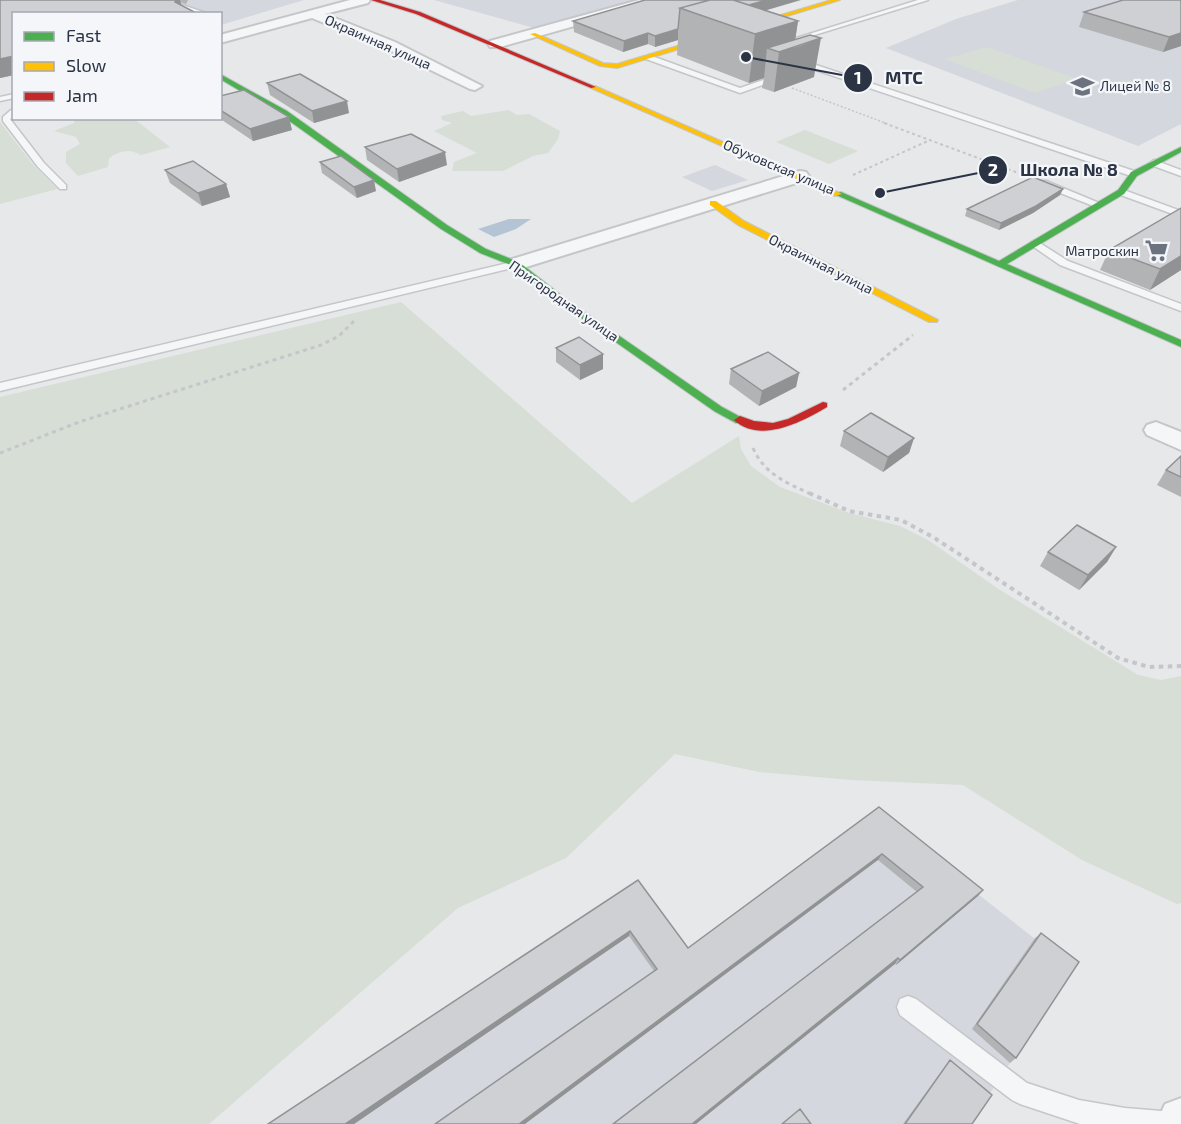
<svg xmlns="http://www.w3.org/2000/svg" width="1181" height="1124" font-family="'Exo 2',sans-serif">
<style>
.built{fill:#d4d7dd}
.green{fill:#d6ded6}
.water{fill:#b4c4d5}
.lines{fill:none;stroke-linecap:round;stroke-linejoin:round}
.lane-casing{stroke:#c4c6c8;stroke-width:3}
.street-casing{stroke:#c4c6c8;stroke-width:4}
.fast-casing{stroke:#c4c6c8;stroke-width:2}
.slow-casing{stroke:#c4c6c8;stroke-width:2}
.jam-casing{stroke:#c4c6c8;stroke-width:2}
.path-far3{stroke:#c5c6ca;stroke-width:1.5;stroke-dasharray:2 2;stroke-linecap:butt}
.path-far2{stroke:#c5c6ca;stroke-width:2;stroke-dasharray:3 3;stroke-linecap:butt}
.path-far1{stroke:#c5c6ca;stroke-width:3;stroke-dasharray:4 4;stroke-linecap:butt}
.path{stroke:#c5c6ca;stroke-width:4;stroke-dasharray:4.5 4.5;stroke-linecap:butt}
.lane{fill:#f5f6f7;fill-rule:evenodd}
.street{fill:#f5f6f7;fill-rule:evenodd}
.fast{fill:#4caf50;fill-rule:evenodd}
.slow{fill:#ffc107;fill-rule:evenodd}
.jam{fill:#c62828;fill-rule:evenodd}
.wall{fill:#b1b3b5}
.shaded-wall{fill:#909294}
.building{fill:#ced0d3;stroke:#909294;stroke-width:1.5}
.labels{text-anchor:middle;stroke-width:4.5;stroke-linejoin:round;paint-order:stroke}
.far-street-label{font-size:14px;fill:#2b3445;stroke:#f4f6f9}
.far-poi-label{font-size:14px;fill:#2b3445;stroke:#f4f6f9;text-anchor:start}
.leader{fill:none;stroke:#2b3445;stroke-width:2}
.callout-dot{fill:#2b3445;stroke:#f4f6f9;stroke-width:2}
.mark-label{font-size:18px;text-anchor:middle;font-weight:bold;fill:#fff}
.callout-label{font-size:18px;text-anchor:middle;font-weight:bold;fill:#2b3445;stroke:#f4f6f9;stroke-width:4.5;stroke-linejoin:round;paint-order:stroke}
</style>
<rect width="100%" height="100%" fill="#e6e8ea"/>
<path class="built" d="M0 0H304L221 25 220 14H14Z
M434 0H639L534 28Z
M1018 0H1181V124L1138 146 886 48 956 19Z
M715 165 748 180 712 191 682 177Z
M876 814 1072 968 970 1124H279L608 906 688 953Z"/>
<path class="green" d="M987 47 1078 79 1035 93 945 59Z
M509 110 517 115 529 114 560 131 558 139 548 153 533 156 503 171H452L454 162 477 153 434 131 452 123 442 120 441 116 463 111 471 116Z
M75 119H134L170 147 141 155C128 148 120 151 109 158L108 167 78 176 66 163V152L80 144 76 137 54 131 74 123Z
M0 122 34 166 57 189 0 204Z
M805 130 858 151 829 164 776 142Z
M401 302 632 503 739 436 741 449 751 466 780 487 849 513 900 526 928 540 1000 590 1138 675 1161 680 1181 676V903L1177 904 1082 860 963 785 851 780 759 772 675 754 566 858 458 908 209 1124H0V397Z"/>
<path class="water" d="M509 219H531L516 229 494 237 478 229Z"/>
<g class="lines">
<defs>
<path id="lane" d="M159 0H168L206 13 198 14Z
M918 0H928L795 41 790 40Z
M649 55 740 88 778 75 785 77 740 93 646 59Z
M798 59 1137 172 1138 174 1131 176 795 63Z
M14 94V98L0 101V97Z
M11 110H14V117L10 119 44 163 66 185V189H60L38 167 3 121V117Z
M1154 160 1181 170V176L1151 165 1150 163Z
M1040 181H1046L1104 205 1096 207 1040 185Z
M1121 189 1181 211V217L1118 194 1116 192Z
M1035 240 1068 261 1181 304V311L1060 265 1031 245 1030 243Z
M516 261 521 264 520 266 0 391V383Z
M908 996 916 999 1027 1083 1079 1100 1125 1108 1174 1112 1181 1115V1124H1080L1020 1104 1012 1100 900 1015 897 1007 900 999Z"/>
<path id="street" d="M350 0H370L368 3 325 14 395 42 482 86 475 90 470 89 385 48 312 18 220 43V35Z
M639 0H658L656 3 500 47H490L488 44 490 41Z
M800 171 806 172 809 176 806 180 523 268H509L506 264 509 260Z
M1156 422 1181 432V450L1147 435 1144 430 1147 425Z
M1181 1098V1124H1156L1165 1104Z"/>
<path id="fast" d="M220 74 287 111 447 225 486 249 519 262 566 299 722 407 746 420 744 423H736L714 411 560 303 513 266 480 253 441 229 281 115 220 79Z
M1181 147V152L1137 176 1124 194 1007 264 1181 340V347L834 194 841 192 999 261 1118 190 1131 172Z"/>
<path id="slow" d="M831 0H840L617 68 600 66 530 34 535 33 603 63 617 64Z
M591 86H595L842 194 835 196 591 88Z
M710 201H716L744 221 938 320 937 322H929L738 225 710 205Z"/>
<path id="jam" d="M371 0H380L420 12 596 87 591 88 416 14Z
M823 402 827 403V407C802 422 760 444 734 420L740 416 754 421 773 423 788 419Z"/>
</defs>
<use href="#lane" class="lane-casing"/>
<use href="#street" class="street-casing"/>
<use href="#fast" class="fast-casing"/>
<use href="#slow" class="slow-casing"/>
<use href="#jam" class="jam-casing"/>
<path class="path-far3" d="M792 88 888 124"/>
<path class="path-far2" d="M884 123 1029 177
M853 175 930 140"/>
<path class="path-far1" d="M843 390 913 335
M753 448C765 475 787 483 813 495
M0 453 79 422 321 345 339 336 354 321"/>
<path class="path" d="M809 493 849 511 901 520 933 537 1118 658 1149 667 1181 666"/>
<use href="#lane" class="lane"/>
<use href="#street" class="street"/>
<use href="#fast" class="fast"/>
<use href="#slow" class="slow"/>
<use href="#jam" class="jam"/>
</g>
<path class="wall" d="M0 0H188L186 4 180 2 14 14V75L0 78Z
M645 0 766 11 798 21 795 40 814 77 774 92 762 88 764 78 749 83 677 55 678 40 655 47 648 44 623 52 574 32 573 21Z
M1181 0V46L1163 52 1079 27 1084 12Z
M267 83 349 113 314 123 270 95Z
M220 96 292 130 253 141 219 118H220Z
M365 147 447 165 399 182 367 160Z
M320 162 376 191 357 198 322 173Z
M165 170 226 184 230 197 202 206 170 183Z
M1063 189 1060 195 1033 213 999 230 965 216 967 209Z
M1109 250 1181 270 1150 290 1100 270Z
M556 348 603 354V369L580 380 556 362Z
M731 369 799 373 796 387 759 406 729 384Z
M844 431 914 438 909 453 883 472 840 446Z
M1181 456V497L1157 485 1166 470Z
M1116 547 1107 562 1079 590 1040 566 1048 552Z
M879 807 983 890 978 896 896 965 895 964 917 892 878 860 654 971 629 936 354 1124 638 880 688 948Z
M1041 933 1016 1058 1010 1063 972 1029 1035 938Z
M950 1060 972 1124H903L946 1065Z"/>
<path class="shaded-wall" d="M176 0H180L183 11 175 2Z
M767 0H801L723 23 706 17Z
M798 21 794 48 821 38 814 77 774 92 779 52 767 48 764 78 749 83 755 34Z
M678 29V40L655 47V36Z
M648 33V44L623 52 624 41Z
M1181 33V46L1163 52 1169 37Z
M14 56V75L0 78V59Z
M347 101 349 113 314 123 312 111Z
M289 117 292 130 253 141 250 129Z
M445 152 447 165 399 182 397 169Z
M374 180 376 191 357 198 354 187Z
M226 184 230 197 202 206 198 193Z
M1063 189 1060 195 1033 213 999 230 1001 223Z
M1181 256V270L1150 290 1160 269Z
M603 354V369L580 380V365Z
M799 373 796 387 759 406 762 391Z
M914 438 909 453 883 472 888 457Z
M1116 547 1107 562 1079 590 1088 575Z
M882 854 878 860 525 1124H519Z
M983 890 978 896 896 965 900 960Z
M630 931 629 936 354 1124H345Z
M898 958 895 964 696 1124H692Z"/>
<path class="building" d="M0 0H176L175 2 198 14H14V56L0 59Z
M645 0H710L680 8 678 29 655 36 648 33 624 41 573 21Z
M710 0H733L798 21 755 34 680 8Z
M733 0H767L749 5Z
M1123 0H1181V33L1169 37 1084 12Z
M810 35 821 38 779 52 767 48Z
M300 74 347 101 312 111 267 83Z
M244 90 289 117 250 129 220 110V96Z
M411 134 445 152 397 169 365 147Z
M341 156 374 180 354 187 320 162Z
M193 161 226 184 198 193 165 170Z
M1033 177 1063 189 1036 206 1001 223 967 209Z
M1181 208V256L1160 269 1109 250Z
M579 337 603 354 580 365 556 348Z
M768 352 799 373 762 391 731 369Z
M871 413 914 438 888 457 844 431Z
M1181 456V477L1166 470Z
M1077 525 1116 547 1088 575 1048 552Z
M879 807 983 890 900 960 898 958 692 1124H613L923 887 882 854 519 1124H435L657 969 630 931 345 1124H268L638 880 688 948Z
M1041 933 1079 962 1016 1058 977 1024Z
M950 1060 992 1095 972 1124H905Z
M800 1109 811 1124H782Z"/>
<defs>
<symbol id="school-bare" viewBox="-9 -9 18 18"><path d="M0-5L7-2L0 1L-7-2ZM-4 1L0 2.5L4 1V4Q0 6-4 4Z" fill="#6c737f" stroke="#f4f6f9" stroke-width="2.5" paint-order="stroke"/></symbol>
<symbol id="supermarket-bare" viewBox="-9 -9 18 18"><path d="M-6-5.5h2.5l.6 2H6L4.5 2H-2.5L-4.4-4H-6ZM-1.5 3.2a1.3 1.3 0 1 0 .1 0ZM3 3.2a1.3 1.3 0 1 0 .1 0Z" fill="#6c737f" stroke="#f4f6f9" stroke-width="2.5" paint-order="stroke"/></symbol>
</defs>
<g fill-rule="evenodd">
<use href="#school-bare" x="1066" y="70" width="33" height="33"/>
<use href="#supermarket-bare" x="1140" y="234" width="33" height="33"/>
</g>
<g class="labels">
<g class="far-street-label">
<text transform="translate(378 42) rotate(24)" y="5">Окраинная улица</text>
<text transform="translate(779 167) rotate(23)" y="5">Обуховская улица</text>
<text transform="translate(821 264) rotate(27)" y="5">Окраинная улица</text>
<text transform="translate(564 301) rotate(35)" y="5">Пригородная улица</text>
</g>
<g class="far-poi-label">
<text x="1100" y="91">Лицей № 8</text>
<text x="1139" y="256" text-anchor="end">Матроскин</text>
</g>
</g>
<path class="leader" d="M746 57L858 78M880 193L993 170"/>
<g class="callout-dot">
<circle cx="746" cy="57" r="6"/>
<circle cx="880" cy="193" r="6"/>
<circle cx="858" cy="78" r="15"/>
<circle cx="993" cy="170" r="15"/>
</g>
<g class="mark-label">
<text x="858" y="84">1</text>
<text x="993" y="176">2</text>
</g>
<g class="callout-label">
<text x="904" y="84">МТС</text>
<text x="1069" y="176">Школа № 8</text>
</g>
<rect x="12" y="12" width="210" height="108" fill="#f4f6f9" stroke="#a4a8b1" stroke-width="1.5"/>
<rect x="24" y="32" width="30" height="9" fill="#4caf50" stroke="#a4a8b1" stroke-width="1.5"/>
<text x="66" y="42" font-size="18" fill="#2b3445">Fast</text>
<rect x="24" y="62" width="30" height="9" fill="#ffc107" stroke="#a4a8b1" stroke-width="1.5"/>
<text x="66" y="72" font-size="18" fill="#2b3445">Slow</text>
<rect x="24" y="92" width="30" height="9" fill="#c62828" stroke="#a4a8b1" stroke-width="1.5"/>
<text x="66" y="102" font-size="18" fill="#2b3445">Jam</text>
</svg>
